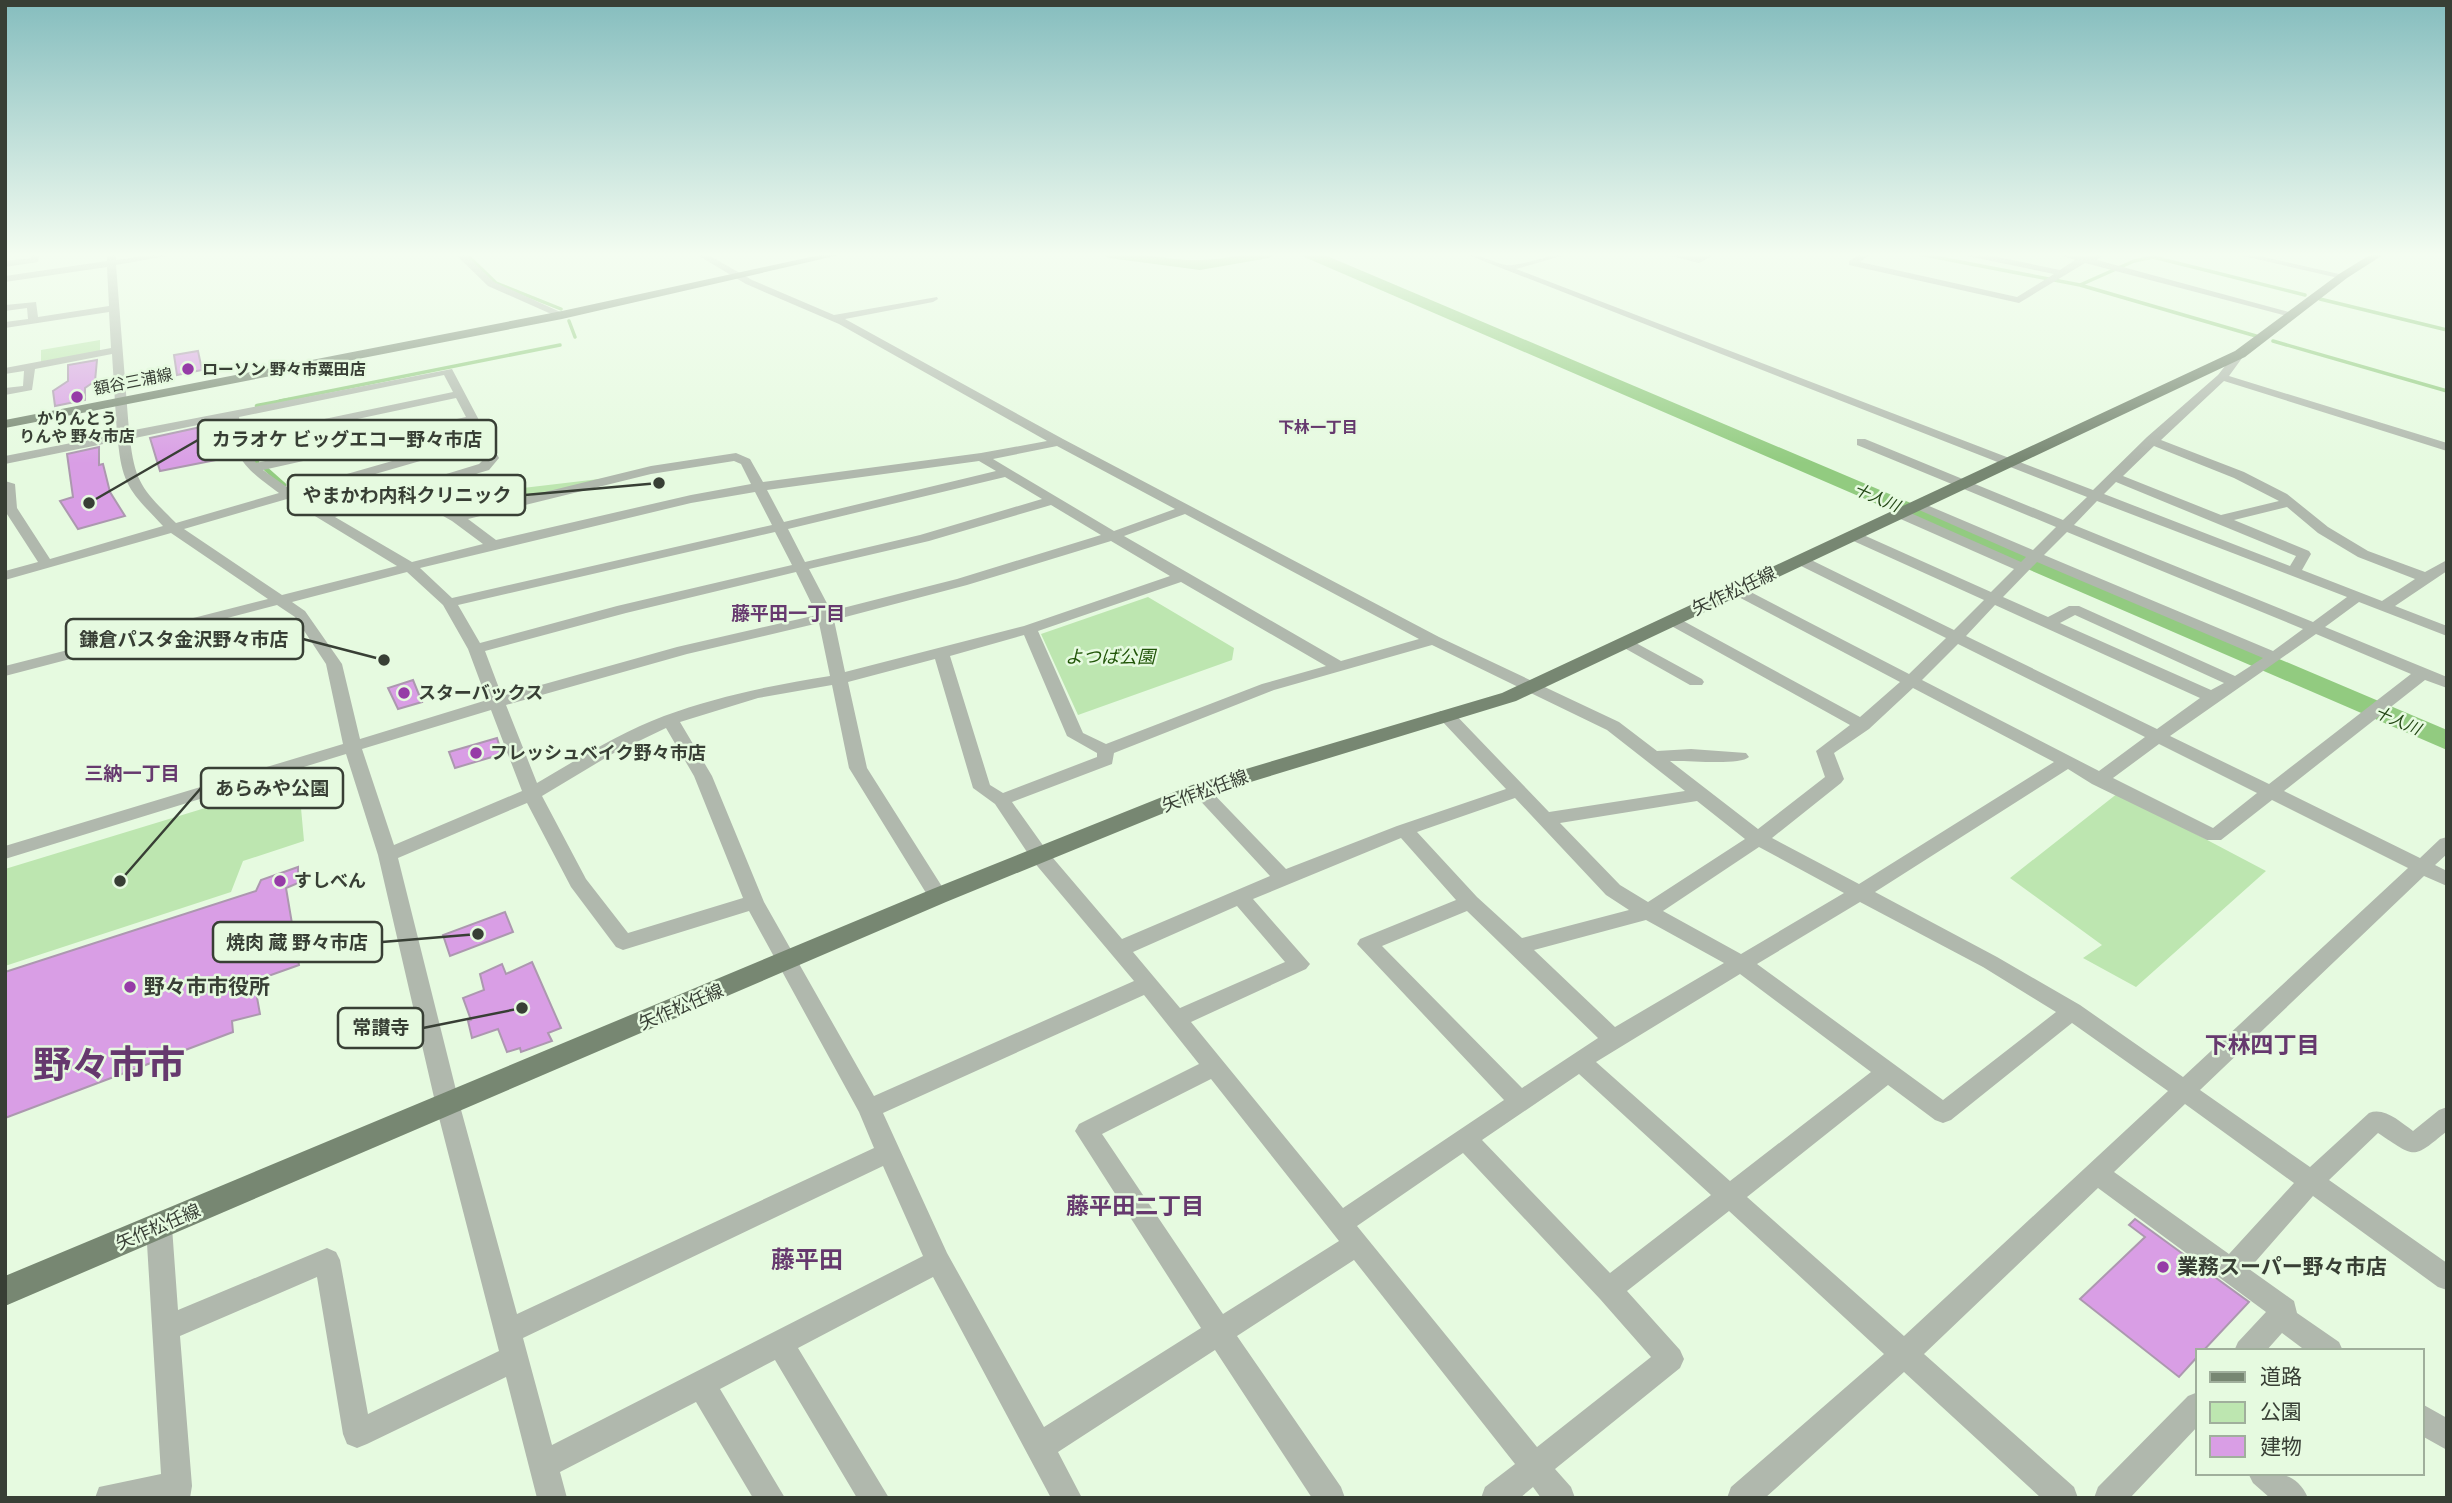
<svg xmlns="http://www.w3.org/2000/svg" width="2452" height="1503" font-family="'Playfair Display','Noto Sans JP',serif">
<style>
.green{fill:#bde6b0}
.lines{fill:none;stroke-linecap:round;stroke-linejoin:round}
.stream-far1{stroke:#92cb80;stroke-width:3.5}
.stream{stroke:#92cb80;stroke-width:4.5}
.river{fill:#92cb80;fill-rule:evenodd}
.building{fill:#d99ee5;stroke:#ac98af;stroke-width:2}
.minor{fill:#b0b8ad;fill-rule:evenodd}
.major{fill:#778772;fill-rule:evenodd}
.poi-dot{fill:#963ca7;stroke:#e6fae0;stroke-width:2.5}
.labels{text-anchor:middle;stroke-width:5;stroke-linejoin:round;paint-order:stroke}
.far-poi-label{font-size:16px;font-weight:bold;fill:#383f35;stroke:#e6fae0;text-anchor:start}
.far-street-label{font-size:16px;fill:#383f35;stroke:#e6fae0}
.far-neighbourhood-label{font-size:16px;font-weight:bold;fill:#66396e;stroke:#e6fae0}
.far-water-label{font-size:16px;font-style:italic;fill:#224614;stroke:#e6fae0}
.street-label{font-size:18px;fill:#383f35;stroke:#e6fae0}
.park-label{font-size:18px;font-style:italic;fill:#225609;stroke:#e6fae0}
.poi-label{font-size:18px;font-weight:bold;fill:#383f35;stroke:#e6fae0;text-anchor:start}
.neighbourhood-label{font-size:19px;font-weight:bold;fill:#66396e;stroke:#e6fae0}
.near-poi-label{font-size:21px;font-weight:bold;fill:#383f35;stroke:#e6fae0;text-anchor:start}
.near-neighbourhood-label{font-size:23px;font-weight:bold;fill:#66396e;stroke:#e6fae0}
.near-quarter-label{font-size:24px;font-weight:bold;fill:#66396e;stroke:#e6fae0}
.near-town-label{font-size:38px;font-weight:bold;fill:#66396e;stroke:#e6fae0}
.leader{fill:none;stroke:#383f35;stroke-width:2.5}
.callout-dot{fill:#383f35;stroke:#e6fae0;stroke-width:2.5}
.callout{fill:#e6fae0;stroke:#383f35;stroke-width:2.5}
.callout-label{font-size:19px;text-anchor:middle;font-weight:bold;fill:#383f35}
</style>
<rect width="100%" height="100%" fill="#e6fae0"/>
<path class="green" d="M100 340V351L41 363V350Z
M477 473 489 492 616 477 461 515 416 490Z
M1148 597 1234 648 1232 660 1078 715 1041 634Z
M274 787 276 794 300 797 304 841 243 861 231 892 5 966V869Z
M2118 793 2266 871 2136 987 2083 958 2102 945 2010 878Z"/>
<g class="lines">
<path class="stream-far1" d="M465 253 496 283 561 309
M1914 253 2080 285 2256 336
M2080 285 2134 261 2153 257 2305 295
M2320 299 2447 330
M569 321 575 337
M2273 341 2447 391
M280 401 560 345"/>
<path class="stream" d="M257 406 289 400
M245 444 257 462
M266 469 284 485"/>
<path class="river" d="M1101 253C1134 250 1167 261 1200 260 1226 260 1251 251 1277 253L1269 258 1200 270 1109 258Z
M1300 253H1320L2447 730V750L1302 256Z"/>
</g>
<path class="building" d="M198 351 202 370 177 375 174 355Z
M97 360 95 381 85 388V400L55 406 53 391 68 381V365Z
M224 422 236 456 160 471 150 438Z
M99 447V465L103 464 110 492 125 516 78 529 60 501 73 497 67 454Z
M413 680 422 702 398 709 388 688Z
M497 738 502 754 455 768 449 752Z
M298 867V883L286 888 299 965 254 981 260 1014 232 1021 233 1032 5 1118V972L256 891 261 880Z
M505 912 513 932 450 956 443 935Z
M532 962 561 1028 548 1033 552 1041 521 1052 520 1048 507 1052 498 1029 472 1038 468 1021 471 1020 463 998 484 990 480 974 502 964 506 974Z
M2135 1219 2249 1302 2203 1351H2198V1356L2179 1377 2080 1299 2145 1237 2129 1225Z"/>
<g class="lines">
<path class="minor" d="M32 253H40L38 262 5 267V261L31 258Z
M107 253H115L116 260 164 253H184L116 265 129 431 452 369 499 458 489 470 418 491 459 513 651 466 736 453 750 459 763 482 981 453 1047 441 839 324 746 284 694 253H705L752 280 834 315 937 297 938 299 933 302 845 319 1063 439 1439 637 1619 722 1657 751 1691 749 1746 753 1749 757C1740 766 1686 760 1670 761L1758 829 1825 777 1816 751 1850 725 1666 623 1663 620 1666 617H1676L1860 717 1900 682 1731 593 1729 590 1731 587H1741L1909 674 1946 638 1795 563V557H1805L1954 630 1984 600 1849 539V533H1859L1991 592 2014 569 1896 517V511H1906L2021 562 2026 557 1910 506 1917 502 1922 503 2033 550 2056 527 1857 445V439H1865L2063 520 2087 497 1463 253C1479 253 1490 262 1506 265 1521 267 1552 253 1572 253L1516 269 2093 490 2147 437 2218 375 2236 352H2244L2245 354 2229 376 2447 443V451L2224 381 2161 440 2244 472 2287 494 2328 527 2368 551 2425 572 2447 560V571L2395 606 2447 626V636L2359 602 2325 627 2447 677V688L2425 680 2284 791 2420 858 2440 839 2447 837V854L2435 865 2447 871V886L2424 876 2200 1090 2310 1167 2369 1113C2385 1107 2400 1122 2413 1131L2439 1110 2447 1107V1131C2412 1160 2416 1158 2378 1133L2329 1180 2447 1263V1290L2438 1287 2313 1196 2249 1269 2294 1301 2297 1313 2339 1342 2343 1351H2306L2282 1333 2266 1351H2234L2238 1342 2266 1312 2098 1188 1924 1354 2074 1487 2078 1498H2041L1904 1372 1765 1498H1727L1731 1487 1884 1354 1729 1211 1627 1291 1680 1350 1684 1359 1680 1368 1555 1469 1571 1487 1575 1498H1541L1533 1487 1520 1498H1481L1485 1487 1515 1464 1354 1260 1237 1336 1341 1487 1345 1498H1312L1215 1350 1058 1452 1082 1498H1051L933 1277 798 1348 889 1498H857L775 1360 720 1389 785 1498H753L696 1402 560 1472 567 1498H537L506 1377 367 1444 357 1448 347 1444 343 1434 317 1277 180 1336 192 1486 190 1498H95L99 1487 161 1474 146 1227 150 1219 159 1216 168 1219 172 1227 178 1310 327 1248 336 1252 340 1260 368 1414 499 1351 436 1106 378 855 346 754 5 859V846L343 744 326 664 295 617 277 605 5 676V666L268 599 171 533 5 580V571L38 562 5 511V481L15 484 17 508 50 559 163 526C133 494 122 487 118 441L5 464V456L117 434 112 354 35 369 32 390 5 395V388L23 386 24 371 5 374V368L111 348 109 312 5 328V322L28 319 27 308 5 311V305L36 302 38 317 109 306 107 267 5 282V276L107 261ZM444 375 453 392 243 436 239 417ZM456 398 466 417 256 463 244 443ZM227 419C236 461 245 468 279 493L176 523C144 491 135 484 130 439ZM469 424 476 437 291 490 263 470ZM479 444 486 457 479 464 325 511 299 496ZM1057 446 1175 509 1114 531 993 459ZM2154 446 2234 478 2279 501 2221 515 2123 476ZM734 461 741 464 751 484 691 495 496 540 468 519 651 474ZM979 461 996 471 784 522 767 490ZM1005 477 1042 499 920 535 805 562 788 529ZM2116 482 2296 556 2290 566 2104 494ZM755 492 772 525 452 598 420 568 691 503ZM406 495 452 521 483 544 412 562 335 517ZM287 499 397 566 282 595 184 529ZM2097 501 2347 597 2313 622 2074 525ZM1051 505 1101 535 957 579 831 611 809 569 929 541ZM2287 507 2318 533 2358 557 2415 579 2382 601 2302 570 2311 554 2309 551 2234 520ZM1185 514 1419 639 1341 661 1124 536ZM775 532 792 565 617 606 480 643 458 605ZM2067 532 2303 629 2273 651 2044 555ZM1111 541 1170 576 1024 626 845 672 834 620 967 585ZM2037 562 2263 658 2235 676 2079 606H2069L2048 617 2003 597ZM407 572 443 605 468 649 487 700 360 739 342 664 305 611 292 602ZM796 572 817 615 677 647 502 696 485 651 626 613ZM1181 582 1326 666 1262 684 1106 744 1083 733 1038 631ZM1995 605 2200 698 2157 729 1966 636ZM2075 615 2224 683 2211 690 2060 623ZM819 623 830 676C773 685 718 696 664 716 619 733 578 759 537 783L506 705 687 654ZM2316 634 2411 674 2269 784 2170 736ZM1024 635 1067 736 1097 753V757L1003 793 990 785 950 656ZM1958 644 2145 737 2099 771 1922 680ZM1432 645 1607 730 1685 791 1549 812 1452 711H1440L1438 715 1440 719 1506 789 1397 826 1286 869 1206 786H1194L1191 790 1194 794 1270 876 1122 939 1047 851 1012 802 1112 764 1114 753 1274 690ZM935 659 973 788 995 804 1033 861 1134 981 874 1096 764 902 712 776 680 722 758 698 832 685 849 768 931 901H945L948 896 867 768 848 682ZM1913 688 2054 762 1859 884 1772 838 1841 783 1844 779 1834 753 1869 729ZM491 710 522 791 394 845 362 749ZM666 728 694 776 743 898 628 933 586 879 542 796 612 754ZM2159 744 2257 793 2213 828 2113 778ZM2068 769 2092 784 2207 840H2221L2272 800 2408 868 2183 1077 2080 1005 1997 957 1875 892ZM1515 798 1606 895 1629 910 1522 938 1477 897 1417 832ZM1697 801 1745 839 1648 902 1620 885 1560 823ZM527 803 571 887 616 947 623 950 749 911 859 1112 874 1148 517 1314 460 1106 398 858ZM1401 838 1456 900 1360 939 1357 944 1504 1100 1343 1208 1191 1022 1306 969 1310 964 1253 899ZM1759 847 1844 893 1741 954 1663 911ZM1860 902 1983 967 2056 1012 1943 1100 1757 964ZM1237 906 1285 962 1180 1008 1133 952ZM1467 911 1598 1038 1522 1088 1382 946ZM1646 920 1724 963 1615 1027 1534 950ZM1740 974 1871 1072 1730 1181 1596 1062ZM1144 995 1199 1064 1079 1124 1075 1131 1201 1328 1044 1427 947 1253 883 1113ZM2072 1023 2168 1091 1904 1336 1747 1197 1888 1085 1935 1120 1943 1123 1951 1120ZM1579 1074 1711 1195 1610 1273 1482 1140ZM1211 1079 1339 1241 1223 1314 1102 1134ZM2185 1104 2294 1183 2229 1254 2114 1172ZM1463 1153 1600 1299 1651 1357 1537 1447 1357 1226ZM883 1166 923 1256 552 1445 523 1338Z
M454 253H464L494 282 567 315 558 317 488 286Z
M1659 253C1672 252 1683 256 1695 256 1703 257 1709 252 1718 253L1699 263Z
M1862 253H1872L1860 262 2017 297 2054 274 1967 256 1963 253H1978L2060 270 2075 260 2055 253 2086 257 2095 253H2104L2097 260 2296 314 2291 317 2085 263 2019 303 1849 265V261Z
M2230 253H2246L2348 276 2343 279Z
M1625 637 1702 679 1704 682 1702 685H1690L1619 645 1617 642Z
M2198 1392V1426L2130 1498H2094L2098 1487 2188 1396Z
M2422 1404 2447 1418V1450L2422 1436Z
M2248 1473C2274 1473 2296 1470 2308 1498H2270L2253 1483Z"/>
<path class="major" d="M829 253H848L562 319 5 428V420L562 311Z
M2373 253H2386L2347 278 2245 357 1516 701 1208 795 946 902 5 1306V1276L930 890 1192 785 1502 693 2235 351 2339 274Z"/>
</g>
<linearGradient id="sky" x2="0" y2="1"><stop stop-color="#85bdbe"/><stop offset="0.55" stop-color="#f4fdf1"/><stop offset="1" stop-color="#f4fdf1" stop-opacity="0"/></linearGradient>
<rect width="2452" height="463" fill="url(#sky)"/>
<g class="poi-dot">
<circle cx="188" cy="369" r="7"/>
<circle cx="77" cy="397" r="7"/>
<circle cx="404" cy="693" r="7"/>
<circle cx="476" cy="753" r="7"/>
<circle cx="280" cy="881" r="7"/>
<circle cx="130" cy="987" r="7"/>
<circle cx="2163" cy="1267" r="7"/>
</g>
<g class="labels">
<g class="far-poi-label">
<text x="202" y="375">ローソン 野々市粟田店</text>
<text x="77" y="424" text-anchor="middle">かりんとう<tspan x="77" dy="18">りんや 野々市店</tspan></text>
</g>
<g class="far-street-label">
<text transform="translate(133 381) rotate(-11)" y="6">額谷三浦線</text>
</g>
<g class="far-neighbourhood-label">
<text x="1318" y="433">下林一丁目</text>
</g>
<g class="far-water-label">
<text transform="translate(1877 497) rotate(23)" y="6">十人川</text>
<text transform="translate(2398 720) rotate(23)" y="6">十人川</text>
</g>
<g class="street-label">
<text transform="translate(1734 591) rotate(-25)" y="6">矢作松任線</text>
<text transform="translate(1205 791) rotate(-20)" y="6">矢作松任線</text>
<text transform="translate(681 1007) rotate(-23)" y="6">矢作松任線</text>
<text transform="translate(158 1227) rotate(-23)" y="6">矢作松任線</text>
</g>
<g class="park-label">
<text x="1110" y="663">よつば公園</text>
</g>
<g class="poi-label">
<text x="418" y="699">スターバックス</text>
<text x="490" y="759">フレッシュベイク野々市店</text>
<text x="294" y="887">すしべん</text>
</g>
<g class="neighbourhood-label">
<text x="788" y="620">藤平田一丁目</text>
<text x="132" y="780">三納一丁目</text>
</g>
<g class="near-poi-label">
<text x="144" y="994">野々市市役所</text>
<text x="2177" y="1274">業務スーパー野々市店</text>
</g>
<g class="near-neighbourhood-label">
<text x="2262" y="1053">下林四丁目</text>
<text x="1135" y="1214">藤平田二丁目</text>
</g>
<g class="near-quarter-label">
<text x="807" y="1268">藤平田</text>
</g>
<g class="near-town-label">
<text x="109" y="1078">野々市市</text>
</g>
</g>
<path class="leader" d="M89 503L198 440M659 483L525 495M384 660L303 639M120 881L201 788M478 934L382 942M522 1008L423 1028"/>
<g class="callout-dot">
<circle cx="89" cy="503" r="7"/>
<circle cx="659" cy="483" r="7"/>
<circle cx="384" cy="660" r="7"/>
<circle cx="120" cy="881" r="7"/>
<circle cx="478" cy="934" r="7"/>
<circle cx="522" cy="1008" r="7"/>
</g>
<g class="callout">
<rect x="198" y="420" width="298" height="40" rx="7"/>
<rect x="288" y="475" width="237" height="40" rx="7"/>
<rect x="66" y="619" width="237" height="40" rx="7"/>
<rect x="201" y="768" width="142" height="40" rx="7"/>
<rect x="213" y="922" width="169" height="40" rx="7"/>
<rect x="338" y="1008" width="85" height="40" rx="7"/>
</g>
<g class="callout-label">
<text x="347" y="446">カラオケ ビッグエコー野々市店</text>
<text x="407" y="502">やまかわ内科クリニック</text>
<text x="184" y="646">鎌倉パスタ金沢野々市店</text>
<text x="272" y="795">あらみや公園</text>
<text x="297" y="949">焼肉 蔵 野々市店</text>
<text x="381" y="1034">常讃寺</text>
</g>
<rect width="2452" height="1503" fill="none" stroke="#383f35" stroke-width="14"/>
<rect x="2196" y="1349" width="228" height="126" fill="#e6fae0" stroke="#a0af9c" stroke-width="2"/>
<rect x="2210" y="1372" width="35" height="10" fill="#778772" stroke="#a0af9c" stroke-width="2"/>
<text x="2260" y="1384" font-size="21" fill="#383f35">道路</text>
<rect x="2210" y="1402" width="35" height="21" fill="#bde6b0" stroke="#a0af9c" stroke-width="2"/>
<text x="2260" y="1419" font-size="21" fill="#383f35">公園</text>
<rect x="2210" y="1436" width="35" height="21" fill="#d99ee5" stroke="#a0af9c" stroke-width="2"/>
<text x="2260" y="1454" font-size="21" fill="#383f35">建物</text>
</svg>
